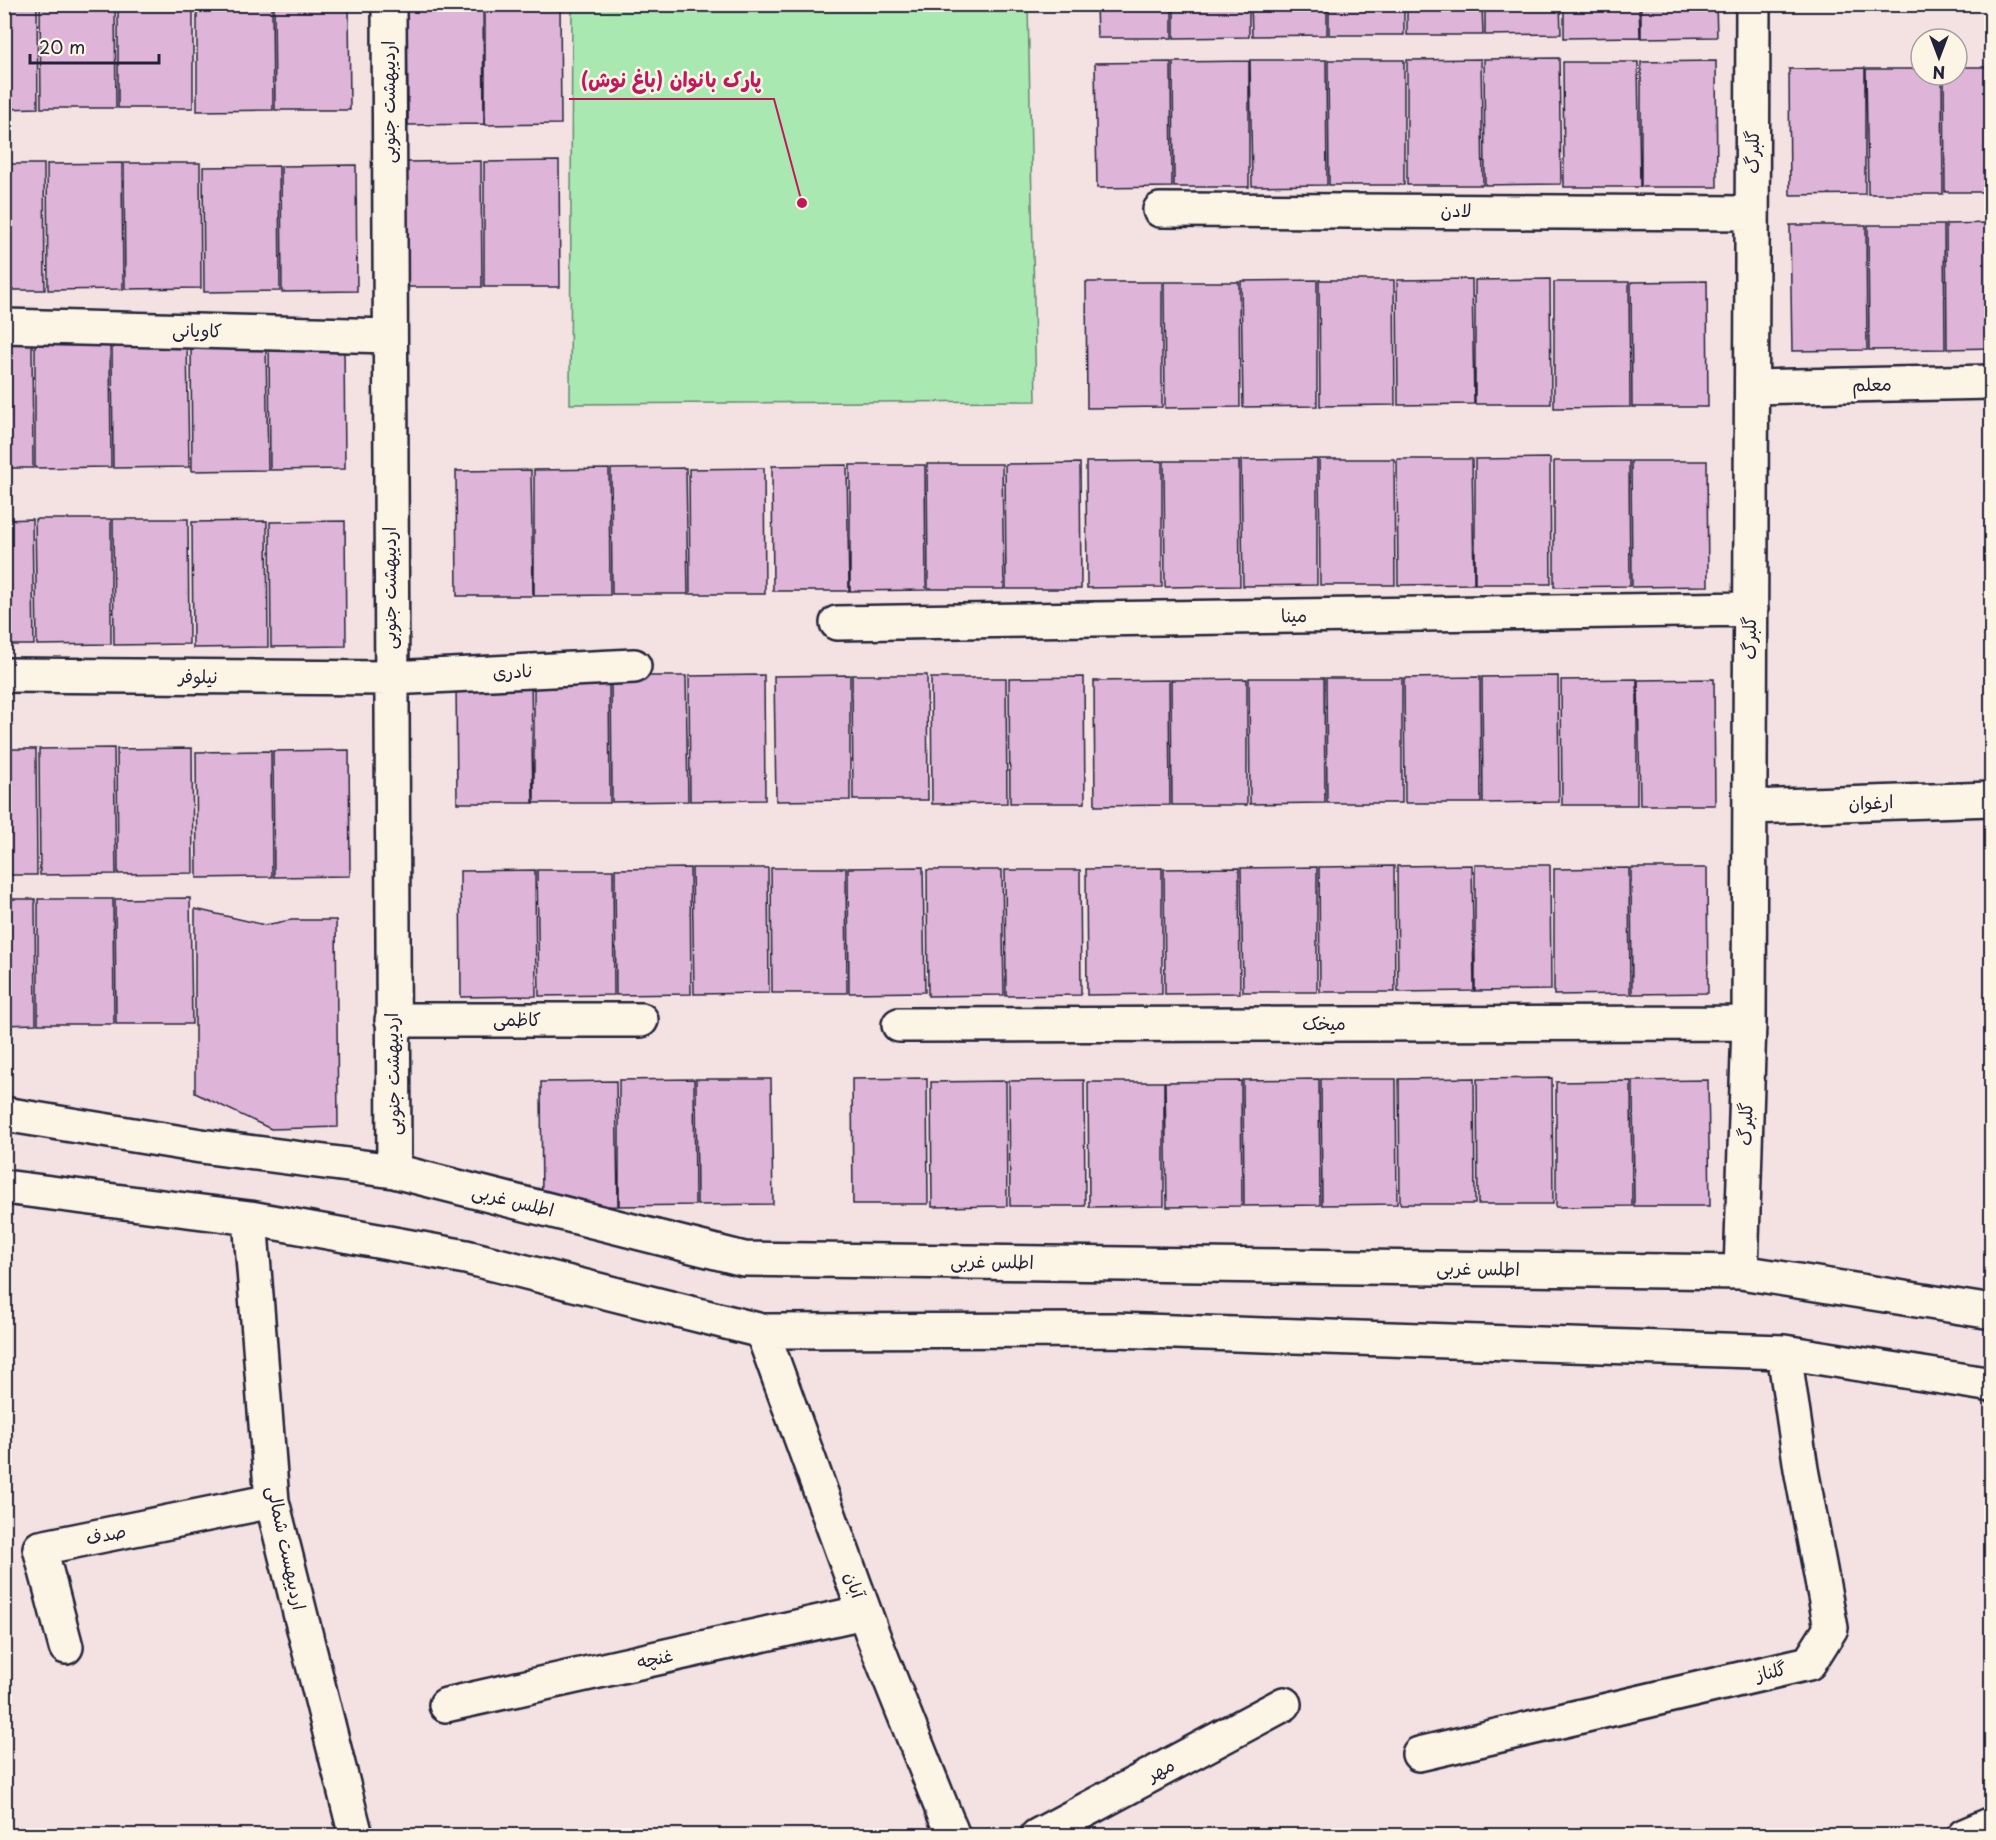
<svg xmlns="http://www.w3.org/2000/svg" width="1996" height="1840" font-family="'Playpen Sans','Playpen Sans Arabic',sans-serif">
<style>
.green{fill:#a9e9b1;stroke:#668676;stroke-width:1.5}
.building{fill:#dfb4d9;stroke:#22223b;stroke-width:1.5}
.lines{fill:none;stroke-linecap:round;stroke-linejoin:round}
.minor-casing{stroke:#22223b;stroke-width:38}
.minor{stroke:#fcf5e5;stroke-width:33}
.labels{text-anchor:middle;stroke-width:5;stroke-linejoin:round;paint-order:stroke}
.street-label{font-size:18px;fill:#22223b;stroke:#fcf5e5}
.leader{fill:none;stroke:#c2185b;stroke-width:2}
.callout-dot{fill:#c2185b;stroke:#fcf5e5;stroke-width:2}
.callout-label{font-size:20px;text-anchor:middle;font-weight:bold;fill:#c2185b;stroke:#fcf5e5;stroke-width:5;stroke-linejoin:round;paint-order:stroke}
</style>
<rect width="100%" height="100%" fill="#f3e2e1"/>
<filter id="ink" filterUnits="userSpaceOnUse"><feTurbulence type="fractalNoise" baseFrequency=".0167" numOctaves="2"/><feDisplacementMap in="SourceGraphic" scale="12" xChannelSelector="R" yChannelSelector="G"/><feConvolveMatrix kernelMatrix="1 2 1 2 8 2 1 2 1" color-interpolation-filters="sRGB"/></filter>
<g filter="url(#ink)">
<path class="green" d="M572 5H1028L1036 401 570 404Z"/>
<path class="building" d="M4 4H37L38 108 4 109Z
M40 4H115L116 108H41Z
M118 4H193V108H118Z
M197 4H272L273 110 197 111Z
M274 4H349L350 110H275Z
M407 4H483L484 124 408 125Z
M485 4H560L561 124 485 125Z
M1096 4H1172V38H1097Z
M1174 4H1249V37L1174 38Z
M1251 4H1327V35L1252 36Z
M1329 4H1404V35H1329Z
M1407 4H1482L1483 35H1407Z
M1485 4H1560L1561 34 1485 35Z
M1564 4H1639L1640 37 1564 38Z
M1641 4H1716L1717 37 1641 38Z
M1559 58 1561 184 1485 185 1484 59Z
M1481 59 1483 185H1407V60Z
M1250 60H1326L1327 185 1252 186Z
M1328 60H1404V185H1329Z
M1249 61V187H1174L1173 62Z
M1716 61 1717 187H1641V62Z
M1171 62 1172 187 1097 188 1095 63Z
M1563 62H1638L1640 187H1564Z
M1957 67H1992V192H1945L1944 75H1957Z
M1865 68V194L1790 195 1789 69Z
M1866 69H1921V75H1942L1943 194H1868Z
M481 161 482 287H407L406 162Z
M559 161 560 287H484V162Z
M122 163 123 289 48 290 47 164Z
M124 163H200L201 288 125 289Z
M4 164H44L45 290H4Z
M356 165 357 291 282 292 281 166Z
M279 166 280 291 204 292 203 167Z
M1992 223V348L1947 349 1946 224Z
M1790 225H1866L1867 350 1792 351Z
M1868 225H1944L1945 349 1869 350Z
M1472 279 1474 404 1398 405 1397 280Z
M1550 279 1551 404H1475V280Z
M1317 280V406L1243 407 1241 281Z
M1319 280H1394L1395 405 1320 406Z
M1707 281 1708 407H1632L1631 282Z
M1086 282H1162V407L1087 408Z
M1164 282H1239L1240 407 1165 408Z
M1554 282H1629L1630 407 1554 408Z
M32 342 33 468H4V343Z
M35 342H110L111 467 35 468Z
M112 342H187L189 467 113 468Z
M266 344 268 470 192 471 191 345Z
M344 344 345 469 270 470 269 345Z
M1550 458 1551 584H1475V459Z
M1317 459V585L1243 586 1241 460Z
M1319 459H1394L1395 585H1320Z
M1397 459H1472L1474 584 1398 585Z
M1162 461V587L1087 588 1086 462Z
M1164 461H1239L1240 586 1165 587Z
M1554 461H1629L1630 586 1554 587Z
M1631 461H1707L1708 586 1632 587Z
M1080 463 1081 589H1006L1005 464Z
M927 464H1002L1004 589H928Z
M847 465 849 591H773L772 466Z
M850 465H925L926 590 850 591Z
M686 468 688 594H612L611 469Z
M764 468 765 594H690L689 469Z
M609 469 610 595 534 596V470Z
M531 470 533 596H457L456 471Z
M32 519 34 645H4V520Z
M35 519H111V644L37 645Z
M113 519H188L189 644 114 645Z
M267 521 268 647 193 648 192 522Z
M345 521 346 646 271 647 270 522Z
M764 675 765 800 690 801 689 676Z
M850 675V800L776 801 774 676Z
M852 675H927L928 800H853Z
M611 676H686L688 801 612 802Z
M1558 676 1559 802 1483 803 1482 677Z
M609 677 610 803H534V678Z
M1084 677 1085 803H1010L1009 678Z
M1480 677 1481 803H1405L1404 678Z
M456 678H531L533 803H457Z
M931 678H1006L1007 803 932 804Z
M1249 678H1324L1325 803 1250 804Z
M1326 678H1402V803H1327Z
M1247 679V805H1172L1171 680Z
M1637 679V805H1562L1561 680Z
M1714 679 1715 805H1640L1638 680Z
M1169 680 1170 805 1095 806 1094 681Z
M114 748 116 874 40 875 39 749Z
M192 748 193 873 118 874 117 749Z
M4 749H36L37 875H4Z
M349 750 350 876 274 877 273 751Z
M271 751 272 877 197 878 196 752Z
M1472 865 1474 991 1398 992 1397 866Z
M1475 865H1550L1551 990 1475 991Z
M1394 866 1395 992H1320L1319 867Z
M923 867 925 992 849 993 848 868Z
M1317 867V992H1243L1241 868Z
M690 868 691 994 616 995 615 869Z
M692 868H768L769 993 694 994Z
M771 868H846L847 993H772Z
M1162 868V994L1087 995 1086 869Z
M1239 868 1240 993 1165 994 1164 869Z
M1629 868 1630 994 1554 995V869Z
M1631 868H1707L1708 993 1632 994Z
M535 870 536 996 461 997 460 871Z
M537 870H613L614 995 539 996Z
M927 870H1002L1004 995 928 996Z
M1005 870H1080L1081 995 1006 996Z
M190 898 192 1024H116L115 899Z
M4 899H35L36 1024 4 1025Z
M38 899H113L114 1024H38Z
M195 909 265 925 291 920H336L338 1127 271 1129 195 1093Z
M927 1078 928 1204H853L852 1079Z
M1474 1078 1475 1204H1400L1399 1079Z
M1552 1078 1553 1204H1478L1477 1079Z
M694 1079 695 1205 619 1206V1080Z
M696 1079H771L773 1204 697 1205Z
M1319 1079 1320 1205 1244 1206 1243 1080Z
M1321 1079H1396L1397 1204 1322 1205Z
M1084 1080 1085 1206H1010L1009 1081Z
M1708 1080 1710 1206H1634L1633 1081Z
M616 1081 618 1206 542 1207 541 1082Z
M1006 1081 1007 1206 932 1207 931 1082Z
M1241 1081 1242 1206 1167 1207 1165 1082Z
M1631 1081 1632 1206 1556 1207V1082Z
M1088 1082H1164V1206L1089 1207Z"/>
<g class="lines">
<defs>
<path id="minor" d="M389 4 394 1171
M1160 210 1752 213
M4 326 390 336
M1752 387 1992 382
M837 623 1751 609
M4 675 391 678 634 666
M1750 807 1992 799
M392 1020H641
M899 1025 1749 1023
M4 1114 201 1146 394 1171 744 1259 1741 1272 1992 1312
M4 1187 250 1218 466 1257 762 1331 1115 1330 1784 1352 1992 1385
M250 1218 272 1501 356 1836
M1741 1272 1749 1023 1753 4
M762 1331 875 1641 953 1836
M66 1647 40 1548 272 1501
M446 1705 864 1612
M1419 1754 1809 1663 1831 1628 1801 1469 1784 1352
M1037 1836 1284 1704
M1964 1836 1992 1824"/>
</defs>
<use href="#minor" class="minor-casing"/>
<use href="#minor" class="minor"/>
</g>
</g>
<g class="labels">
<g class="street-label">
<text transform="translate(389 102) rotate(-90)" y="6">اردیبهشت جنوبی</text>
<text transform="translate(1753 152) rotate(-90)" y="6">گلبرگ</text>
<text x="1456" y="217">لادن</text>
<text transform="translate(197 331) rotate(1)" y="6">کاویانی</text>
<text transform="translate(1872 385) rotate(-1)" y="6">معلم</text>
<text transform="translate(390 588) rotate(-90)" y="6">اردیبهشت جنوبی</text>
<text transform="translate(1294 616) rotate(-1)" y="6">مینا</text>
<text transform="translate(1750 638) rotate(-90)" y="6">گلبرگ</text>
<text transform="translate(513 672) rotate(-3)" y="6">نادری</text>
<text transform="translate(198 677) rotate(1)" y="6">نیلوفر</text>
<text transform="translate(1871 803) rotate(-2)" y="6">ارغوان</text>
<text x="517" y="1026">کاظمی</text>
<text x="1324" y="1030">میخک</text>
<text transform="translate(393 1074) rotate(-91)" y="6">اردیبهشت جنوبی</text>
<text transform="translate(1746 1124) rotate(-88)" y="6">گلبرگ</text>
<text transform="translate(513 1201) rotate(14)" y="6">اطلس غربی</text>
<text transform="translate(992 1262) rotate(1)" y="6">اطلس غربی</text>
<text transform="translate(1478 1269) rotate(1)" y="6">اطلس غربی</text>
<text transform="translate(106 1535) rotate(-11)" y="6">صدف</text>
<text transform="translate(286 1548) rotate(78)" y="6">اردیبهست شمالی</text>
<text transform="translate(854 1585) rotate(70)" y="6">آبان</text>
<text transform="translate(655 1659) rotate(-12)" y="6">غنچه</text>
<text transform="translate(1771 1672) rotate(-13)" y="6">گلناز</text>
<text transform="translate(1161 1770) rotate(-28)" y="6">مهر</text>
</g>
</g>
<path class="leader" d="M802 203L774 99H569"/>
<circle class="callout-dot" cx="802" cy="203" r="6"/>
<g class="callout-label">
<text x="671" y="87">پارک بانوان (باغ نوش)</text>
</g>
<rect width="1996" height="1840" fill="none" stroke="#fcf5e5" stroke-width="24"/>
<rect x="12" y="12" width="1972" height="1816" fill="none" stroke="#22223b" stroke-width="2" filter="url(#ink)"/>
<g transform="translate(1939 57) rotate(180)"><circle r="28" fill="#fcf5e5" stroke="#a5a1a1" stroke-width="1.5"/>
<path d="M0-4.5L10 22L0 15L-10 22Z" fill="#22223b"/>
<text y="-9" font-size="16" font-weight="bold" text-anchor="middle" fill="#22223b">N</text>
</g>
<path d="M30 54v9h129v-9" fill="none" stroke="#22223b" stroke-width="3"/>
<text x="39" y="54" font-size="18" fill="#22223b" stroke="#fcf5e5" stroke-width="4.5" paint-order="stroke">20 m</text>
</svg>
